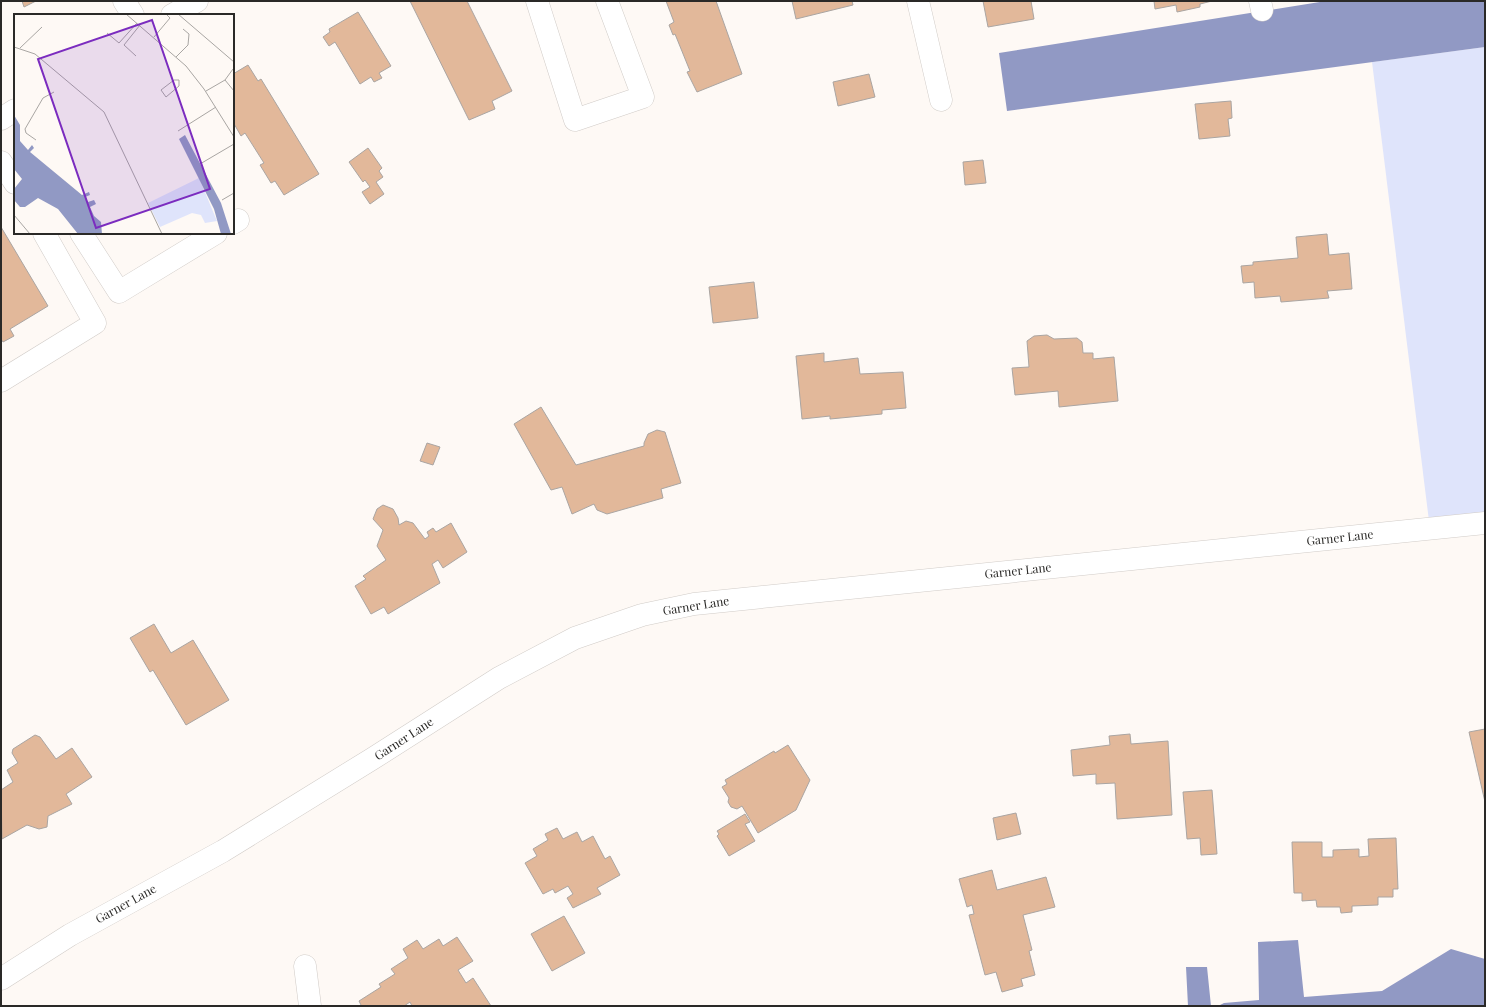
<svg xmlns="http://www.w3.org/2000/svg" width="1486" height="1007" font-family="'Playfair Display',serif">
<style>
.green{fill:#dfe4fb}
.water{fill:#9199c4}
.building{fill:#e2b89a;stroke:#aaa5a2}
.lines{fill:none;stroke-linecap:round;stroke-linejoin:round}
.minor-casing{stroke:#d1ccc8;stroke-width:23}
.minor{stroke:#fff;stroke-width:22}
.labels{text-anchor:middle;stroke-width:4;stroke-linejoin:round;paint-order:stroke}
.street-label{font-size:12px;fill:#2a2927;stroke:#fff}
.inset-road{fill:none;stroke:#a9a6a3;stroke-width:1}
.view{fill:#7b2cbf;fill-opacity:0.15;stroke:#7b2cbf;stroke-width:2}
.inset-edge{fill:none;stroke:#2a2927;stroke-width:2}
</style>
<rect width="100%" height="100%" fill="#fef9f5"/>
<path class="green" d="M1485 47V522L1430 529 1372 62Z"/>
<path class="water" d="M1326 1H1485V47L1007 111 999 53Z
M1298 940 1304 997 1382 991 1451 949 1485 959V1006H1218L1224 1003 1259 1000 1258 942Z
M1186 967H1207L1211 1006H1188Z"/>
<path class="building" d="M22 1H36L24 7Z
M410 1H467L512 91 492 101 495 109 469 120Z
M666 1H716L742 74 697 92 687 72 690 71 675 34 673 35 669 25 674 22Z
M792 1H852L853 5 796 19Z
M983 1H1031L1034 19 988 27Z
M1154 1H1212L1200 4V7L1177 12 1176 5 1155 9Z
M358 12 391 66 379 73 382 78 374 82 371 77 360 84 335 42 329 46 323 37 330 32 329 29Z
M248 65 258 81 261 79 319 174 284 195 275 181 271 183 260 165 264 163 245 133 241 136 233 122V116L235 115 233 113V74Z
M869 74 875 97 838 106 833 82Z
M1231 101 1232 118 1228 119 1230 136 1199 139 1195 104Z
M368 148 382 168 379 171 383 177 376 182 384 194 370 204 362 192 370 187 365 180 363 182 349 162Z
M983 160 986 183 965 185 963 162Z
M1 227 48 306 10 329 14 336 3 342 1 339Z
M1327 234 1329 255 1349 253 1352 289 1327 291 1329 298 1281 302 1280 296 1255 298 1254 282 1243 283 1241 266 1253 265V262L1298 258 1296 237Z
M754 282 758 318 713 323 709 287Z
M1047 335 1054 339 1077 338 1082 342 1083 353H1093V359L1114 357 1118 401 1059 407 1058 391 1015 395 1012 368 1029 367 1027 341 1034 336Z
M824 353V362L858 358 860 374 903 372 906 408 882 410V414L830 419V416L802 419 796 356Z
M541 407 576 465 644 446V443L648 434 657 430 665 432 681 483 661 489 663 498 607 514 597 510 594 504 572 514 562 487 551 490 514 424Z
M427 443 440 447 433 465 420 461Z
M383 505 393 509 398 518 399 525 406 521 413 523 425 539 429 536 427 532 433 528 436 532 451 523 467 552 443 568 438 560 432 564 440 583 388 614 384 607 371 614 355 586 366 579 363 576 386 560 377 546 383 530 373 519 377 509Z
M154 624 171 653 193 640 229 700 186 725 153 670 150 672 130 638Z
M1485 729V802L1469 732Z
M1130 734 1131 744 1168 741 1172 815 1117 819 1115 783 1096 784V774L1073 776 1071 750 1110 745 1109 736Z
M35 735 40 737 56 759 72 748 92 777 66 794 72 804 48 816 47 827 39 829 27 825 2 839 1 790 13 782 7 770 18 763 12 753 13 749Z
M788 745 810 780 796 810 758 833 742 806 737 809 731 807 728 802 729 798 722 787 727 784 725 780 774 751 775 753Z
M1212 790 1217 854 1201 855 1200 838 1187 839 1183 792Z
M1016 813 1021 834 997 840 993 818Z
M745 814 750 822 745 824 755 841 729 856 717 836 719 834 717 831Z
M557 828 563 839 577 832 582 842 593 836 605 859 610 856 620 875 597 888 601 894 573 908 567 898 573 894 568 886 555 893 553 889 543 894 525 863 537 856 533 849 548 840 545 834Z
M1396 838 1398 889H1393V897H1378V905L1352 906V912L1341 913 1340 907H1317L1316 900 1302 901V893H1294L1292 842H1322V857H1333V850L1359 849V857L1369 856 1368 839Z
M992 870 997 890 1046 877 1055 907 1023 915 1032 950 1029 951 1035 975 1021 979 1023 986 1002 992 996 972 985 975 969 915 974 914 972 905 967 907 959 879Z
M564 916 585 953 552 971 531 934Z
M457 937 473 961 458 970 466 983 473 978 491 1006H412L410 1002 404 1006H360L361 1005 359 1001 381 987 379 984 395 974 391 969 408 958 403 949 417 940 423 949 439 939 443 946Z"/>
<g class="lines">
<defs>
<path id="minor" d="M124 1 133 15
M537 1 575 120 643 97 607 1
M918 1 941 100
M1260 1 1262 10
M172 15 197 1
M1 119 15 110
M1 162 15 183
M233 223 238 220
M81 233 119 292 216 233
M1 381 95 323 44 233
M305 966 310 1006
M1 979 70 935 223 851 372 759 499 678 575 638 642 615 694 604 1485 523"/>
</defs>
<use href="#minor" class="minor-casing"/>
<use href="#minor" class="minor"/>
</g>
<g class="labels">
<g class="street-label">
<text transform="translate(1340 538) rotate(-6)" y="4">Garner Lane</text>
<text transform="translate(1018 571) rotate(-6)" y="4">Garner Lane</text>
<text transform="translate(696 606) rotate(-9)" y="4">Garner Lane</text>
<text transform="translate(404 739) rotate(-33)" y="4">Garner Lane</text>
<text transform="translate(126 904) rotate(-29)" y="4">Garner Lane</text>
</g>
</g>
<g transform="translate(14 14)">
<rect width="220" height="220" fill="#fef9f5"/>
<path d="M185 164 203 207 191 209 187 201 178 199 146 213 134 189Z" fill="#dfe4fb"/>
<path d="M0 101 6 111V127L14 136 18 131 20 134 16 138 68 181 75 178 76 181 71 183 74 188 80 186 82 190 76 193 80 202 87 208 88 220H64L44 195 24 184 11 193H6L0 186V175L8 165 0 155ZM171 121 207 189 217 220H207L200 195 165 125Z" fill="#9199c4"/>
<path class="inset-road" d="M112 0 172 52 190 75 220 123M164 0 220 48M93 19 105 29 123 9M140 23 156 4 152 0M0 33 21 40 90 98 148 220M6 34 28 13M122 42 110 31 126 11M162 43 174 31 175 20 169 15M160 66H165V72L152 83 147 76ZM211 66 220 77M192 77 211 66 219 55M164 117 202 93M22 126 12 119 11 115 29 84 40 78M186 150 220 130M208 186 220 179M0 201 16 220"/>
<path class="view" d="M138 6 196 175 82 214 24 45Z"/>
<rect width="220" height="220" class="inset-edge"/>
</g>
<rect width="1486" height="1007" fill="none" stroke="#2a2927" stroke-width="4"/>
</svg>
